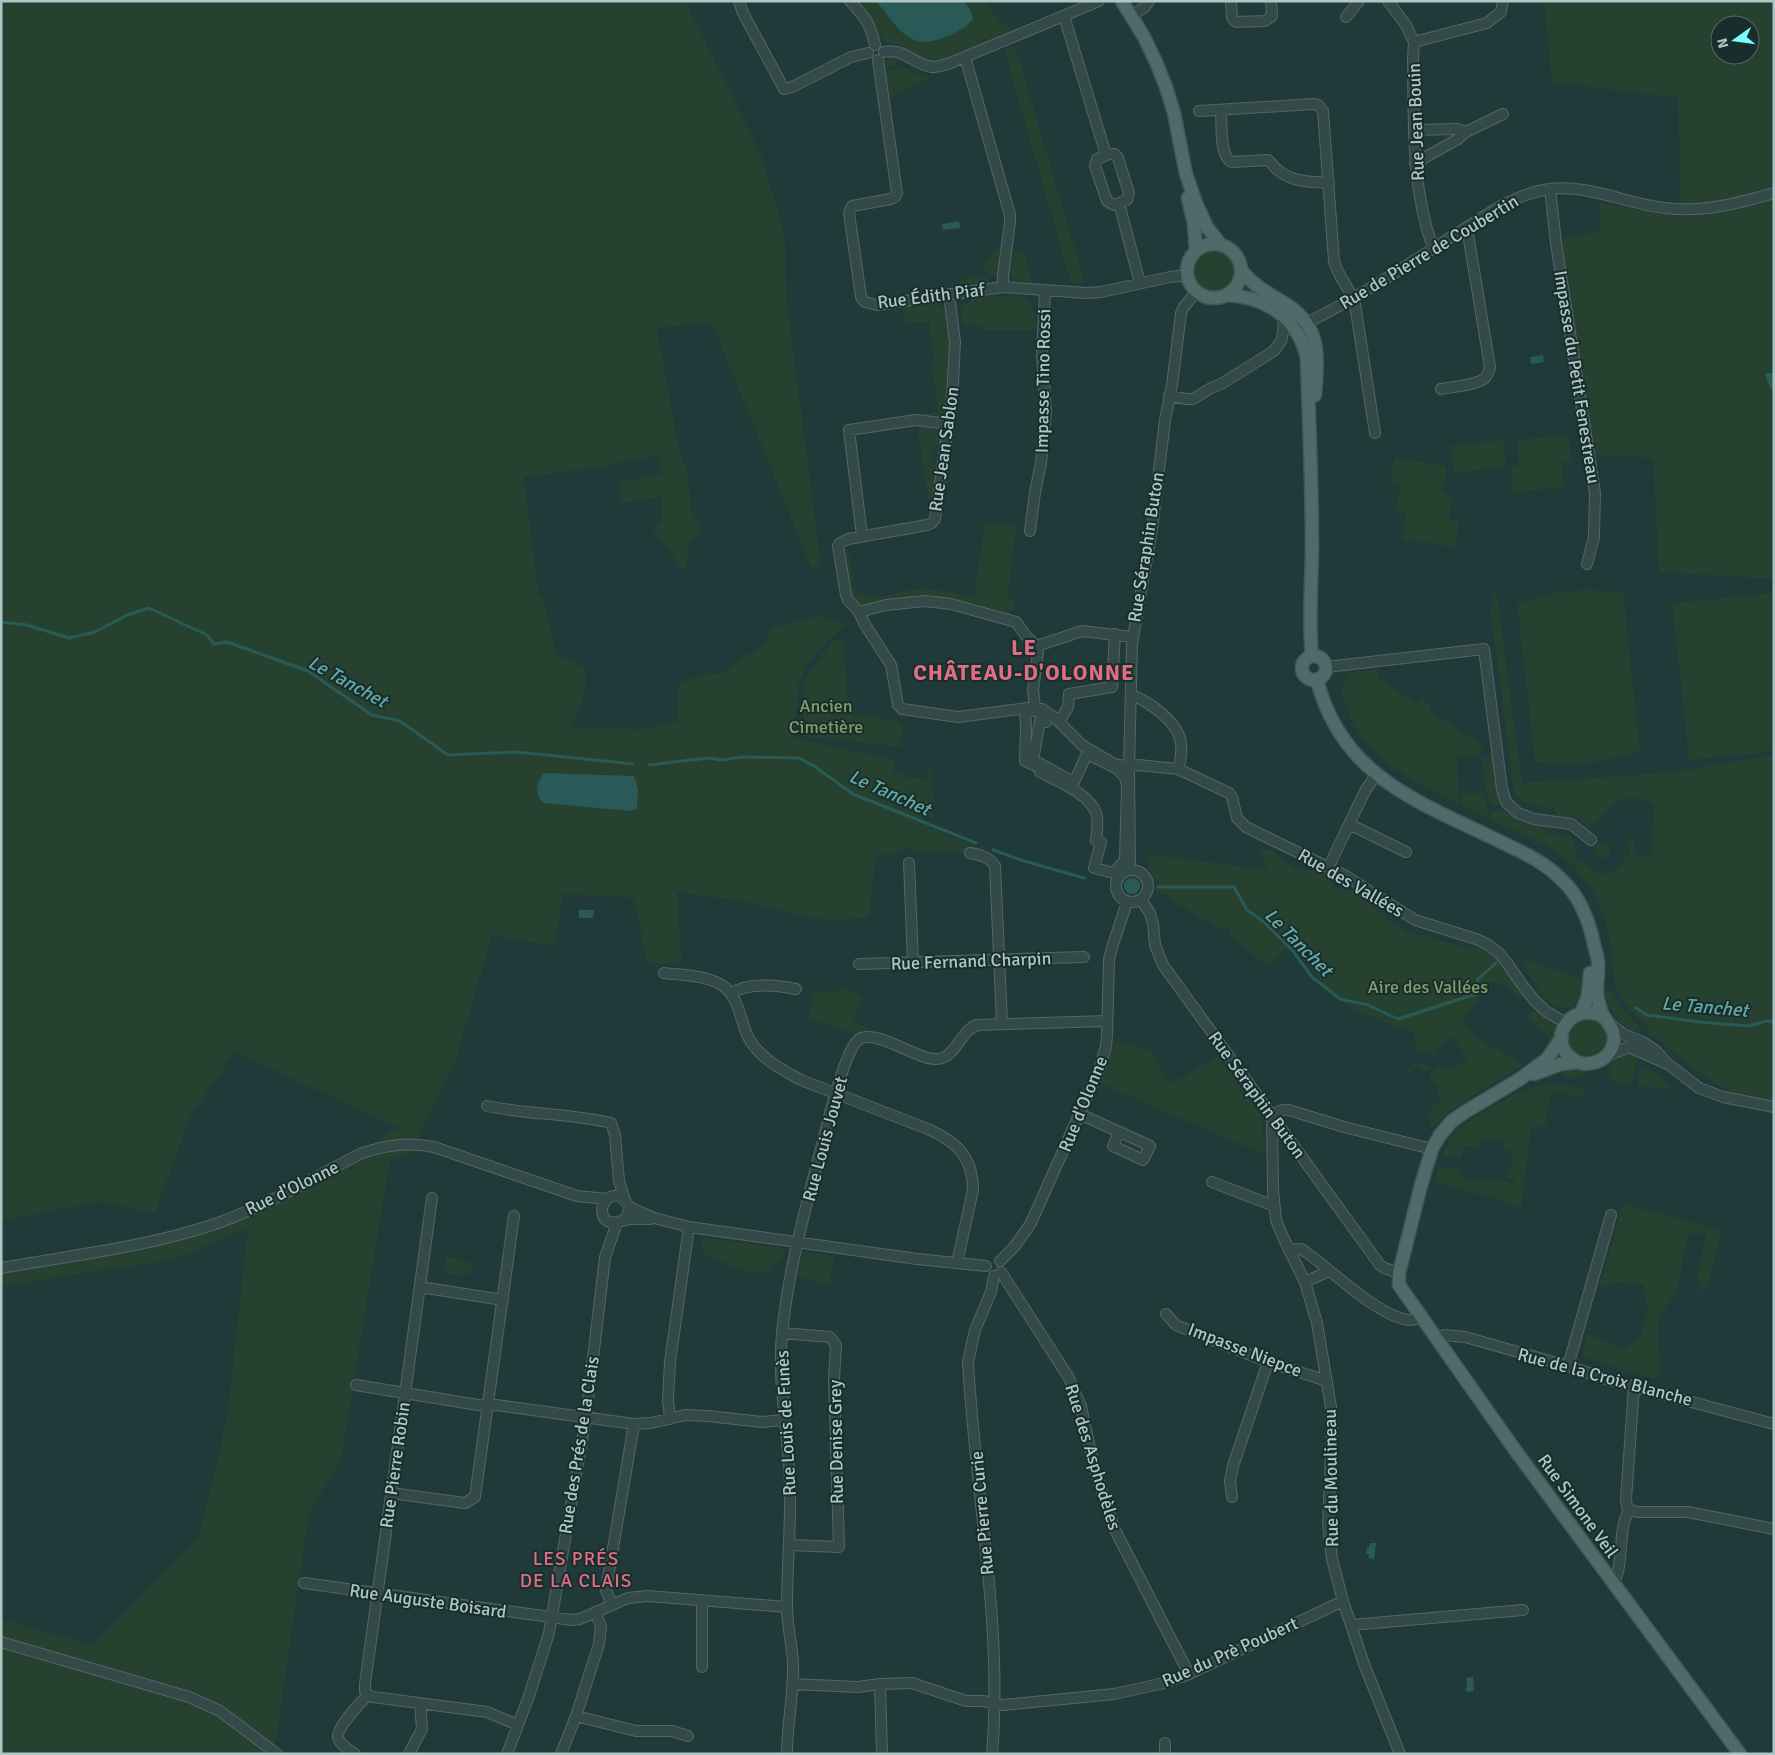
<svg xmlns="http://www.w3.org/2000/svg" width="1775" height="1755" font-family="Signika,sans-serif">
<style>
.green{fill:#264130;fill-rule:evenodd}
.water{fill:#2a5a57}
.lines{fill:none;stroke-linecap:round;stroke-linejoin:round}
.stream{stroke:#2a5a57;stroke-width:3}
.minor-casing{stroke:#506867;stroke-width:12}
.major-casing{stroke:#3f5756;stroke-width:15}
.minor{stroke:#334a49;stroke-width:10}
.major{stroke:#506a69;stroke-width:12}
.labels{text-anchor:middle;stroke-width:4;stroke-linejoin:round;paint-order:stroke}
.street-label{font-size:18px;fill:#adc7c6;stroke:#182e2d}
.park-label{font-size:18px;fill:#7f9e6b;stroke:#182e2d}
.water-label{font-size:19px;font-style:italic;fill:#63a9a5;stroke:#182e2d}
.neighbourhood-label{font-size:19px;letter-spacing:1px;fill:#e16d84;stroke:#182e2d}
.district-label{font-size:22px;font-weight:bold;letter-spacing:1px;fill:#e16d84;stroke:#182e2d}
</style>
<rect width="100%" height="100%" fill="#1f3a38"/>
<path class="green" d="M1 1H685L761 155 779 215 785 241 786 294 821 567H811L712 323 657 328 679 450 688 474 691 510 703 533 690 542 685 573 652 528 661 520 662 497 621 503 618 482 662 474 658 455 600 467 524 477 539 597 543 598 556 654 585 668V693L571 728 645 729 677 722 678 684 706 673 722 674 739 660 766 643 770 629 818 616 845 624 806 664 798 687 795 738 894 760 893 771 905 772V777L927 779 929 770 932 771 934 818 925 816 914 820 975 847 965 853H924L906 848 893 854 876 855 869 917 832 921 803 916 742 901 677 892 682 964 647 963 634 898 563 894 555 946 492 936 456 1059 410 1155 390 1160 341 1460 309 1513 274 1754H1V1619L93 1645 199 1537 227 1418 248 1228 176 1259 1 1286V1263L244 1217 398 1128 235 1052 190 1117 155 1213 99 1201 1 1221Z
M856 1H983L1002 23 1008 26 1012 34 938 63 923 61 901 46 887 42 881 37 874 21Z
M1544 1H1774V579L1659 572 1653 458 1593 455 1562 240 1600 230V203L1681 217 1678 98 1552 82ZM1720 25H1750V55H1720Z
M1015 45 1082 274 1084 283H1071L1004 49Z
M891 55 898 58 893 66 882 67 883 63Z
M899 65 928 79 889 98 885 70 896 69Z
M1193 271a22 22 0 1 1 44 0a22 22 0 1 1-44 0Z
M1003 249 998 278 984 271 982 262 990 259 989 253Z
M1023 250 1032 282H1022L1013 278 1010 271 1013 254Z
M986 275 990 284 961 289 960 280Z
M972 296H1023L1036 313 1035 330H984L983 326 963 323 960 307 967 304Z
M938 303C940 305 942 306 944 309 952 323 952 409 943 421L918 415 939 412 931 365 935 364 929 322H905L903 307Z
M919 426 941 428 943 431 942 445H934L931 463 938 464 934 493 929 505 918 432Z
M1569 435 1571 461 1562 462 1564 487 1513 492 1511 467 1519 466 1517 440Z
M1503 440 1506 467 1454 473 1451 446Z
M1394 458 1447 466 1443 493 1453 495 1449 519 1459 521 1455 547 1402 539 1406 513 1396 511 1400 486 1390 485Z
M985 522 1016 526 1008 597 1015 603 1013 610 1010 614H1004L976 603 925 597 862 606 858 605 852 597 849 585 844 549H848L855 590C869 605 895 592 911 590 932 587 954 593 974 597Z
M1586 590 1623 592 1640 751 1600 761 1573 765 1535 762 1517 604 1559 592Z
M1494 593 1497 595 1522 783 1674 772 1774 755V1102C1716 1097 1693 1064 1649 1033L1648 1028C1636 1014 1620 1002 1615 983 1612 971 1613 957 1611 945 1606 909 1587 873 1557 852 1536 838 1511 830 1489 818L1493 811 1506 809C1518 821 1530 823 1547 825V832L1550 835C1576 832 1574 839 1578 862L1583 860 1594 871 1608 874 1618 869 1625 857 1629 856 1628 837 1635 838V855L1651 856 1654 805C1627 788 1613 804 1595 825L1591 822 1587 826 1572 815 1568 818 1557 816 1553 807C1537 808 1524 806 1514 792L1490 607Z
M1774 593V751L1689 760 1672 603Z
M832 641H844L848 714 903 722 900 747 804 736V682Z
M1377 669 1379 679 1419 705 1420 697 1429 704 1431 712 1485 747 1478 750V756L1457 757 1459 804C1415 781 1375 766 1351 719 1347 709 1344 699 1341 689L1348 673Z
M1493 756 1501 804 1496 806 1491 804 1486 792 1482 758Z
M1483 792 1486 804 1490 810 1485 818 1464 807 1461 795Z
M1594 850a8 8 0 1 1 16 0a8 8 0 1 1-16 0Z
M1265 850H1273C1281 857 1289 866 1299 869 1310 872 1317 869 1328 874L1326 879 1333 882V887L1356 892 1370 899 1387 920 1402 927 1403 930 1465 947 1483 948 1494 956 1525 997H1520L1503 984 1491 981 1463 1021 1464 1025 1492 1049H1499L1521 1066 1453 1109 1432 1128 1430 1127 1431 1119 1422 1114 1429 1113 1430 1109 1442 1100 1438 1095V1087L1430 1079V1075L1438 1068 1446 1071 1467 1059 1453 1037 1435 1049 1438 1054 1436 1055 1416 1051V1045L1414 1044 1415 1033 1363 1014 1335 998 1297 952 1285 948 1269 967 1233 938 1228 927 1223 931 1172 901 1171 895 1156 893V884L1146 861 1151 855 1163 856 1267 870 1260 852Z
M1521 958 1583 980 1585 982 1582 1000C1552 1025 1531 981 1521 958Z
M842 986 862 998 854 1021 873 1031 861 1032 857 1035 809 1018 813 991 837 992Z
M1604 988 1613 993 1623 1010 1641 1029 1640 1033C1636 1031 1632 1031 1628 1029 1617 1023 1605 1001 1604 988Z
M1532 1010C1562 1015 1558 1031 1549 1053L1545 1049 1549 1037 1527 1019Z
M1569 1038a20 20 0 1 1 40 0a20 20 0 1 1-40 0Z
M1113 1040 1150 1050 1167 1079 1173 1083 1217 1056 1260 1113 1266 1151 1263 1154 1101 1084Z
M1631 1051 1638 1055 1631 1087 1610 1078 1608 1069C1613 1059 1620 1056 1631 1051Z
M1416 1062 1433 1066 1426 1072 1420 1070 1416 1066 1409 1071 1408 1069Z
M1569 1068 1585 1071 1588 1074C1573 1078 1569 1082 1557 1069Z
M1645 1068H1649L1670 1085 1668 1089 1637 1086 1641 1070Z
M1554 1084 1584 1088 1583 1098 1563 1093 1550 1094 1546 1125 1531 1127 1521 1208 1505 1201 1433 1182 1438 1167 1461 1169 1460 1177 1479 1182 1480 1179 1515 1182V1178L1507 1180 1508 1171 1510 1170 1513 1151 1504 1149V1141L1481 1139 1479 1147 1464 1146 1462 1158 1443 1155 1450 1138 1464 1124 1514 1094 1536 1087Z
M1623 1204 1721 1230 1710 1279 1700 1295 1698 1274 1706 1234 1689 1233 1676 1292 1659 1318 1658 1340 1661 1367 1656 1379 1582 1357 1588 1334 1624 1349 1640 1337 1648 1312 1643 1285 1621 1282 1599 1288Z
M702 1237 785 1248 783 1258 772 1266 771 1272C750 1278 721 1261 703 1253L701 1243Z
M803 1252 834 1256 830 1284 798 1277Z
M446 1257 463 1259 462 1262 473 1263 471 1274 461 1273 460 1275 444 1273Z"/>
<path class="water" d="M876 1H963L970 9 973 19C966 28 958 31 948 36 908 53 900 29 876 1Z
M959 221 960 228 943 230 942 224Z
M1543 355 1544 362 1531 364 1530 357Z
M1767 373H1774V390L1771 389 1765 375Z
M544 773 634 776 638 789 637 809 630 811 543 803C534 791 536 785 544 773Z
M1124 886a8 8 0 1 1 16 0a8 8 0 1 1-16 0Z
M579 910H594L593 918H579Z
M1370 1543H1376L1374 1559 1368 1558 1369 1554H1366L1367 1547H1369Z
M1473 1677 1474 1691 1467 1692 1465 1689 1467 1688 1466 1678Z"/>
<g class="lines">
<path class="stream" d="M1 622 27 625 69 638 95 632 127 615 149 608 207 635 214 644 227 642 308 671 372 715 400 721 448 755 517 752 633 764
M649 765 708 758 722 760 743 757 799 758 814 766 853 794 976 843
M993 850 1024 861 1084 878
M1158 887H1234L1247 910 1264 922 1293 951 1312 977 1340 999 1368 1005 1398 1019 1476 994 1478 979 1496 963
M1636 1008 1647 1015 1700 1022 1748 1026 1767 1021 1774 1022"/>
<defs>
<path id="minor" d="M739 1 743 13 784 89 792 87 851 57 868 53
M850 1C865 18 870 22 875 45
M1231 1 1232 18 1236 22 1265 21 1272 16 1271 1
M1388 1 1406 25 1414 42 1413 59C1414 123 1411 187 1433 248
M1064 16 1106 155
M1131 16 1145 7 1149 1
M1346 17 1359 1
M1414 42 1487 23 1501 12 1503 1
M884 52C902 47 915 65 932 67 938 67 943 65 948 64L1099 1
M965 57 1010 215V222L1003 276V287
M878 60 897 193 895 197 891 199 852 206 849 213 861 297 865 302 877 305 1003 287 1086 293 1101 292 1170 277 1187 275
M1221 110C1222 123 1219 157 1232 162L1268 160C1272 163 1274 168 1279 171 1293 182 1312 183 1329 182
M1199 111 1313 104 1318 105 1323 111 1334 261C1338 277 1350 288 1355 304L1375 433
M1414 130 1457 129 1466 132
M1110 154H1115L1118 158 1129 193 1127 200 1114 205 1107 201 1095 166 1097 159Z
M1415 163 1458 139 1466 132 1503 114
M1550 189 1556 243 1595 493 1594 537 1587 564
M1119 203 1140 283
M949 294 955 342 952 400 935 519 932 523 927 525 848 539 840 543 838 546 846 595 848 600 859 612 864 623 891 665 898 705 902 709 958 717 1035 707 1042 709 1054 717 1082 745 1114 764 1129 767 1138 765 1178 769 1229 793 1232 797 1237 818 1246 827 1346 876 1415 920 1476 939 1487 944 1498 952 1507 963 1523 986 1535 1001 1547 1012 1566 1023
M1300 326C1372 292 1437 244 1506 203 1520 197 1533 191 1549 189 1588 184 1627 204 1665 208 1702 213 1739 203 1774 193
M1441 389C1452 387 1477 385 1485 378 1488 375 1489 371 1490 367L1468 234 1466 228
M1169 396 1187 399H1193L1211 388 1221 384 1274 351 1281 341 1283 333 1284 317
M1030 531 1035 492 1041 463 1046 412 1042 354 1045 290
M862 536 849 430 916 420 949 424
M859 612 886 605 925 601 951 604 1016 622 1027 637 1037 646 1038 653 1033 690 1035 707
M1037 646 1082 631 1132 637
M1326 667 1484 649 1502 789 1506 802 1518 813 1534 819 1571 824 1591 840
M1131 695C1140 698 1148 703 1155 708 1178 725 1187 741 1178 769
M1025 710C1033 710 1042 712 1047 718L1046 722 1040 721 1033 760 1074 782 1087 754 1116 768 1125 777 1127 787 1125 860 1114 873 1094 868 1101 842 1096 840C1097 832 1099 821 1096 813 1089 793 1057 781 1040 772V768L1025 761 1026 728Z
M1059 722 1068 707 1069 694 1112 687 1115 634
M1349 824 1406 852
M970 853C981 855 989 857 995 866L1002 1023
M909 863 913 962
M1329 866 1365 791 1376 775
M1116 886a16 16 0 1 1 32 0a16 16 0 1 1-32 0Z
M1130 870 1129 767 1132 644 1152 529 1165 420 1172 385 1181 313 1184 307 1196 292
M1141 900 1150 913 1153 924 1155 945 1163 965 1380 1265 1384 1268 1399 1273
M859 964 1084 957
M664 973C682 975 707 975 723 986 739 997 740 1020 748 1037 759 1058 781 1069 801 1080L928 1129C957 1142 973 1157 973 1190L957 1263
M731 993C749 982 775 985 796 989
M1609 1023 1623 1034 1643 1042 1656 1051 1668 1064 1699 1088 1723 1097 1774 1107
M1607 1056 1629 1047 1665 1063
M487 1106C528 1115 570 1113 611 1123L615 1135 619 1181 625 1200
M1080 1114C1103 1125 1127 1135 1150 1146L1143 1160 1113 1146 1119 1132
M1272 1117 1273 1190 1276 1220 1282 1235 1305 1282 1317 1323 1331 1407 1332 1432 1328 1523 1332 1559 1343 1601 1364 1664 1400 1754
M1272 1117C1277 1111 1283 1109 1289 1110L1344 1127 1432 1149
M1212 1182 1274 1206
M629 1207 654 1218 689 1227 917 1259 986 1266
M624 1220C637 1205 618 1188 606 1200 603 1203 602 1207 602 1211 604 1227 617 1222 626 1220 634 1218 643 1219 650 1219
M1290 1250 1301 1249 1306 1252C1331 1270 1379 1317 1409 1320 1414 1320 1417 1319 1420 1316
M1000 1261 1015 1246 1031 1223 1099 1070 1106 1046 1107 1035 1109 960C1113 940 1122 921 1127 901
M1 1268C74 1255 148 1247 218 1223 268 1205 315 1177 362 1153 388 1145 407 1142 434 1147L577 1196 607 1199
M1001 1272 1069 1378 1081 1406 1094 1467 1114 1528 1189 1674
M1305 1282 1329 1271
M420 1287 503 1300
M1166 1314 1176 1325 1188 1330 1268 1362 1327 1381
M782 1333 830 1337 836 1345 834 1378 839 1547 789 1545
M1437 1339 1444 1335 1465 1337 1568 1366 1609 1380 1774 1424
M1568 1366 1611 1215
M356 1385 478 1405 488 1406 496 1405 634 1424 651 1423 685 1415 708 1416 762 1422 784 1420
M670 1419 668 1400 670 1362 689 1227
M391 1493 465 1503 475 1497 514 1216
M1232 1497 1230 1481 1233 1466 1268 1362
M1630 1510 1637 1512H1688L1774 1529
M1630 1510 1627 1507 1626 1499 1634 1387
M304 1583 572 1620 580 1619 628 1598 648 1596 787 1607
M1614 1583C1625 1561 1617 1525 1630 1510
M702 1601V1667
M612 1605 606 1590 634 1424
M1351 1625 1523 1610
M1 1642 189 1697 220 1711 277 1754
M792 1684 858 1687 880 1684 912 1683 966 1701H983L1003 1705 1114 1694 1160 1684 1189 1674 1343 1601
M880 1684 882 1754
M368 1695 365 1691V1684L432 1198
M368 1695 373 1697 487 1712 518 1725
M576 1716 636 1731H672L688 1736
M1165 1743V1754
M355 1754C350 1750 339 1745 338 1737 337 1727 361 1702 368 1695
M409 1754 422 1729 420 1703
M507 1754 529 1696 549 1633 586 1417 605 1257 617 1223
M561 1754 576 1716 599 1644 601 1626 595 1612
M787 1754C787 1724 794 1693 793 1663 792 1644 787 1626 787 1607 787 1566 791 1526 790 1485 789 1434 777 1384 782 1333 789 1264 809 1196 826 1129 830 1112 846 1050 858 1040 873 1027 916 1059 935 1059 956 1060 959 1031 977 1025L1107 1021
M992 1754C1003 1623 975 1493 968 1362L975 1330 991 1292 994 1276"/>
<path id="major" d="M1122 1 1144 37 1156 62 1166 87 1174 113 1186 174 1196 203 1207 227 1221 245
M1188 198 1194 224 1196 251
M1187 271a27 27 0 1 1 54 0a27 27 0 1 1-54 0Z
M1242 271C1253 285 1266 292 1281 301 1322 325 1318 353 1315 395
M1227 295C1267 297 1299 319 1307 359 1309 421 1312 483 1312 546 1312 582 1308 620 1312 656
M1302 668a12 12 0 1 1 24 0a12 12 0 1 1-24 0Z
M1317 680C1342 777 1419 802 1499 841 1522 852 1545 862 1563 881 1581 898 1589 921 1594 944 1595 950 1598 957 1598 963 1599 975 1595 988 1598 1000 1600 1006 1601 1014 1605 1018 1609 1025 1614 1029 1614 1038 1614 1060 1586 1072 1570 1057 1546 1035 1575 1000 1604 1017
M1581 1013 1588 996 1590 973
M1562 1037 1547 1059 1520 1079 1465 1112 1452 1121 1440 1135 1432 1149 1421 1185 1399 1273V1285L1515 1450 1740 1754
M1534 1074 1561 1064 1578 1062"/>
</defs>
<use href="#minor" class="minor-casing"/>
<use href="#major" class="major-casing"/>
<use href="#minor" class="minor"/>
<use href="#major" class="major"/>
</g>
<g class="labels">
<g class="street-label">
<text transform="translate(1416 122) rotate(-92)" y="6">Rue Jean Bouin</text>
<text transform="translate(1429 252) rotate(-31)" y="6">Rue de Pierre de Coubertin</text>
<text transform="translate(931 296) rotate(-7)" y="6">Rue Édith Piaf</text>
<text transform="translate(1577 377) rotate(81)" y="6">Impasse du Petit Fenestreau</text>
<text transform="translate(1043 381) rotate(-89)" y="6">Impasse Tino Rossi</text>
<text transform="translate(944 449) rotate(-82)" y="6">Rue Jean Sablon</text>
<text transform="translate(1146 547) rotate(-81)" y="6">Rue Séraphin Buton</text>
<text transform="translate(1351 883) rotate(30)" y="6">Rue des Vallées</text>
<text transform="translate(971 961) rotate(-2)" y="6">Rue Fernand Charpin</text>
<text transform="translate(1257 1095) rotate(54)" y="6">Rue Séraphin Buton</text>
<text transform="translate(1083 1104) rotate(-68)" y="6">Rue d'Olonne</text>
<text transform="translate(825 1139) rotate(-75)" y="6">Rue Louis Jouvet</text>
<text transform="translate(292 1188) rotate(-26)" y="6">Rue d'Olonne</text>
<text transform="translate(1245 1350) rotate(21)" y="6">Impasse Niepce</text>
<text transform="translate(1605 1377) rotate(15)" y="6">Rue de la Croix Blanche</text>
<text transform="translate(786 1423) rotate(-93)" y="6">Rue Louis de Funès</text>
<text transform="translate(836 1442) rotate(-91)" y="6">Rue Denise Grey</text>
<text transform="translate(579 1445) rotate(-81)" y="6">Rue des Prés de la Clais</text>
<text transform="translate(1093 1457) rotate(73)" y="6">Rue des Asphodèles</text>
<text transform="translate(395 1465) rotate(-82)" y="6">Rue Pierre Robin</text>
<text transform="translate(1331 1478) rotate(-91)" y="6">Rue du Moulineau</text>
<text transform="translate(1578 1506) rotate(54)" y="6">Rue Simone Veil</text>
<text transform="translate(982 1513) rotate(-95)" y="6">Rue Pierre Curie</text>
<text transform="translate(428 1601) rotate(8)" y="6">Rue Auguste Boisard</text>
<text transform="translate(1230 1652) rotate(-24)" y="6">Rue du Prè Poubert</text>
</g>
<g class="park-label">
<text x="826" y="712">Ancien<tspan x="826" dy="21">Cimetière</tspan></text>
<text x="1428" y="993">Aire des Vallées</text>
</g>
<g class="water-label">
<text transform="translate(348 681) rotate(29)" y="7">Le Tanchet</text>
<text transform="translate(890 792) rotate(24)" y="7">Le Tanchet</text>
<text transform="translate(1299 942) rotate(45)" y="7">Le Tanchet</text>
<text transform="translate(1705 1006) rotate(5)" y="7">Le Tanchet</text>
</g>
<g class="neighbourhood-label">
<text x="576" y="1565">LES PRÉS<tspan x="576" dy="22">DE LA CLAIS</tspan></text>
</g>
<g class="district-label">
<text x="1024" y="655">LE<tspan x="1024" dy="25">CHÂTEAU-D'OLONNE</tspan></text>
</g>
</g>
<rect width="1775" height="1755" fill="none" stroke="#adc7c6" stroke-width="5"/>
<g transform="translate(1735 40) rotate(256)"><circle r="24" fill="#182e2d" stroke="#546b6a"/>
<path d="M0-4L9 19L0 12L-9 19Z" fill="#7afffd"/>
<text y="-8" font-size="14" font-weight="bold" text-anchor="middle" fill="#adc7c6">N</text>
</g>
</svg>
